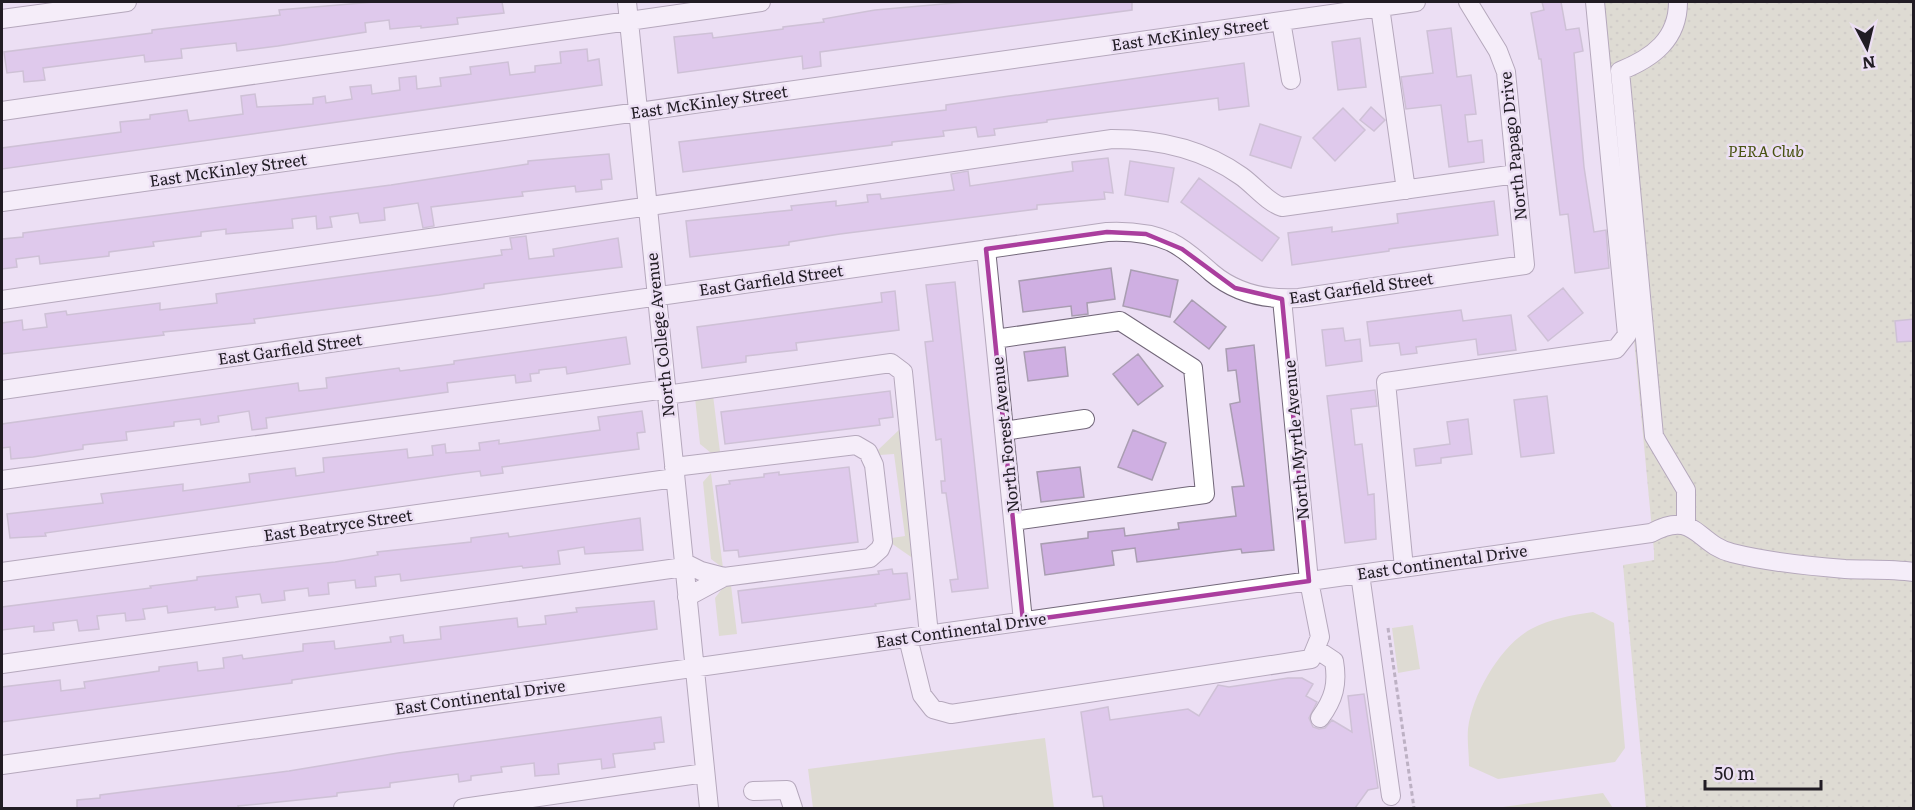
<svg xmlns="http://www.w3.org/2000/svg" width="1915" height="810" font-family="Literata,serif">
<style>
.grass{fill:#cdd7ac}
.park{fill:url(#park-dots)}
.building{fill:#cfafe2;stroke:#a99db1;stroke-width:1.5}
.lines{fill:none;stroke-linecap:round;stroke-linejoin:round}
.minor-casing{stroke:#726779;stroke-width:20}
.path{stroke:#837a89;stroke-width:3;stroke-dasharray:4.5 3;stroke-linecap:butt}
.minor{stroke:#fff;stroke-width:18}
.marked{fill:none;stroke:#aa3e9e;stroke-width:4.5;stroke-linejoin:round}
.labels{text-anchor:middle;stroke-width:5;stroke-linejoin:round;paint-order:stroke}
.street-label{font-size:16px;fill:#211c24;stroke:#ecdff4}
.park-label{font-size:16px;font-style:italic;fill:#485211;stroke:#ecdff4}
</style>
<defs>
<pattern id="park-dots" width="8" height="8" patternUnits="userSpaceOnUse" patternTransform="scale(1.5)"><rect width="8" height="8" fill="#cdd7ac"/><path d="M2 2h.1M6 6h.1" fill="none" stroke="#b0b894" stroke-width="1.8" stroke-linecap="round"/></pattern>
</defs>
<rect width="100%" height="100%" fill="#ecdff4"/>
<path class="grass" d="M713 395 720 452 711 453 700 444 695 398Z
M901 428 914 559 891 543 892 538 905 536 894 454 880 455 878 450Z
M711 473 723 568 711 559 703 482Z
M731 585 737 634 719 636 715 598 724 586Z
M1593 612 1614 623 1625 748 1615 762 1498 779 1469 766C1469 754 1467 741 1468 729 1472 695 1500 646 1531 629 1550 619 1572 615 1593 612Z
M1413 625 1420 669 1398 673 1392 628Z
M1045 738 1054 808H813L808 769Z
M1603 793 1613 808H1496Z"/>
<path class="park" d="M1602 2H1913V808H1646L1623 565 1654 560V551Z"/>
<path class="building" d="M374 2H502L504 13 457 18 458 24 421 28V26L390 29 389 20 365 23 366 32 278 46 237 51 236 43 181 49 182 58 145 62 144 55 43 68 45 80 24 82 23 71 7 73 4 52 152 33V30L280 15 279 10Z
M966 2H1132V10L820 52 821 66 803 69 802 56 678 73 674 37 712 33 713 38 783 29V27L824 22 823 19 875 10Z
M1542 2H1561L1566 30 1579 28 1583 51 1574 53 1584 167 1594 232 1606 230 1609 268 1575 273 1568 214 1560 215 1541 59H1539L1531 13 1544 10Z
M1451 28 1457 77 1471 75 1476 114 1465 115 1468 142 1482 140 1484 162 1449 167 1441 105 1406 109 1401 77 1433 73 1427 31Z
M1360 38 1366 87 1338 90 1332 42Z
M587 49 588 61 599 59 602 85 2 169V148L121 132 120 122 150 119V115L187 110 189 121 243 114 241 96 255 94 257 107 313 104V98L325 96 326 103 352 99 350 87 371 85 372 94 400 90 399 78 416 76 417 89 441 86 440 78 471 74 470 67 508 62 510 75 535 72V66L561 63 560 52Z
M1244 63 1249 106 1219 110 1218 98 1047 120V122L994 129 995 135 978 137 976 127 943 131 944 136 892 142V145L683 172 679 142 946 110V105Z
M1371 107 1385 120 1374 131 1360 120Z
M1343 108 1365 130 1335 161 1313 138Z
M1260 124 1301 137 1291 168 1250 155Z
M609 154 612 179 601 180 602 189 576 192 575 186 522 192 523 196 431 207 434 226 423 228 418 203 384 208 385 220 360 223 358 213 330 217 332 227 317 229 316 216 292 219 293 228 226 234V229L201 232V236L153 242 154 246 109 252V256L40 264 39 256 16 259 17 267 2 269V239L23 237V233L391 185 528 164V161Z
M1108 158 1113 193 1104 192 1105 199 1037 205V209L840 234 789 242V245L690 257 686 221 792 210 791 206 836 201V206L868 202 867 195 880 194 881 199 954 190 951 174 968 171 970 186 1073 171 1072 162Z
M1130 161 1174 168 1168 202 1125 195Z
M1199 178 1279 238 1262 261 1181 202Z
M1494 201 1498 235 1389 249V251L1292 265 1288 233 1332 227V232L1398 223 1397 214Z
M526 236 529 259 554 256 553 249 618 238 622 267 484 284V288L439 295 254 319 255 323 163 332 164 335 2 354V323L22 320 23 330 47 327 45 314 66 311 67 315 160 303V310L217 303 216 294 502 255 501 250 512 249 510 238Z
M1111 268 1115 299 1087 303 1088 314 1072 316 1071 306 1023 312 1019 281Z
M1131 270 1178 280 1170 317 1123 306Z
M955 282 988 588 952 592 950 580 958 579 946 493H942L941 481H945L941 439 936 440 925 342 933 341 926 285Z
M1563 288 1583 313 1548 341 1528 316Z
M895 291 899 330 796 343 797 350 746 356V362L702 368 697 327 882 302 881 293Z
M1192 300 1226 327 1209 349 1174 322Z
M1461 310 1463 321 1511 315 1516 350 1478 355 1476 339 1416 347 1417 353 1401 355 1399 343 1370 346 1367 322Z
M1914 319V341L1897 342 1895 321Z
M1343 328 1345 341 1360 339 1362 361 1326 366 1322 330Z
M626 337 630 364 567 374 566 367 539 370V373L530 374 531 381 516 383 515 375 447 383 448 392 266 418 267 428 252 430 249 411 218 416 219 422 201 425 200 419 174 422V426L126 432 127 440 83 445V449L33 457 11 459 10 447 2 448V424L298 383 299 391 327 388 326 378 399 368 400 371 454 364V361Z
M1254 345 1274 550 1242 553 1241 549 1137 562 1135 548 1112 551 1114 565 1045 575 1041 544 1088 538V532L1124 528 1125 536 1179 529 1178 523 1236 516 1232 487 1244 486 1230 404 1240 402 1236 370 1228 371 1226 349Z
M1065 347 1068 376 1028 381 1024 352Z
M1138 354 1163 386 1138 405 1113 374Z
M1375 390 1377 406 1351 409 1355 445 1362 444 1368 495 1374 494 1376 539 1345 543 1327 396Z
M890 391 893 417 879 419 880 425 725 444 721 412Z
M1547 396 1554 453 1521 457 1514 400Z
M642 411 645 432 637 433 639 449 502 467 503 473 481 476 480 471 457 474 45 533 46 536 10 538 7 514 103 503 101 494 183 484V491L250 482 249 474 295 468 296 476 324 472 323 458 407 449 408 458 433 455 432 446 445 444 446 453 480 450 479 443 499 440V444L600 430 598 417Z
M1468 419 1472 454 1441 458V463L1416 466 1414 449 1450 444 1447 422Z
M1133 430 1166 443 1152 480 1118 467Z
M849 467 858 542 739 557 738 550 724 551 716 486 730 484 729 481 764 477V474L779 472V475Z
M1080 467 1084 497 1041 502 1037 472Z
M640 518 643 550 585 554 584 547 558 551 560 564 523 568 522 566 401 581 400 574 375 577 376 586 356 588 355 580 328 583 329 594 309 596 308 588 284 591 285 600 262 603 260 594 236 597 238 607 215 610V607L168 613 167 606 143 609 145 619 126 621 125 613 97 616 99 629 79 631 77 620 53 623 54 630 34 632V626L2 630V607L151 588 150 586 197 580V577L335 562 378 555 377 552 471 542V538L508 533 509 537Z
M892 569 893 574 907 573 910 599 875 604 876 606 742 623 738 591 879 574 878 571Z
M654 601 657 629 292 680V683L2 722V687L60 680 61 691 85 688 84 682 159 671V667L197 662 198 671 224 668 223 658 242 655 243 659 303 651V644L334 641 335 649 391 642 390 637 403 635 404 643 441 639 440 627 517 618 518 627 546 624 545 616 577 612 576 608Z
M1288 678H1302L1313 684 1306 696 1317 702 1309 718 1313 727 1319 729 1325 728 1332 720 1352 732 1348 696 1364 694 1378 788 1368 790 1355 808H1104L1102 796 1093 797 1081 712 1108 707 1110 720 1188 709 1199 716 1218 685 1229 687Z
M661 717 664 742 654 743 655 749 613 754 615 767 602 769 601 759 558 764 559 774 535 776 534 763 501 767 502 772 471 776V780L459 782 458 774 390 783V787L337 793V796L238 806 239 808H77V800L100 798V795L289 771 398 753Z"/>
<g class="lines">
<defs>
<path id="minor" d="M627 2 709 808
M1678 2C1678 39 1653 58 1620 71L1654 436 1686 490V526
M1380 7 1406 190
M2 19 127 2
M1281 21 1291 80
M2 111 761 2
M2 202 1416 2
M986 249 1023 621
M2 300 1112 139C1158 139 1203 149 1241 176 1254 185 1267 202 1282 207L1516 174
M995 339 1120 321 1193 368 1205 494 1013 521
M2 390 1107 232C1129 231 1151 233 1171 242 1187 250 1199 262 1212 273 1237 294 1268 300 1299 298L1525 265 1506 72 1498 51 1468 2
M666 395 891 363 903 372 929 635
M1004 431 1085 419
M674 467 856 445 868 452 874 465 883 542 880 549 870 558 724 577 687 597
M2 480 666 389
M683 562 701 571 724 577
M1404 568 1386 382 1616 349 1627 335 1595 2
M2 572 675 478
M1360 574 1391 796
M908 638 922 695 933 709 951 714 1311 659 1320 637 1309 581 1282 299
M1316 649 1334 661C1338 684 1334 699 1320 718
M2 664 684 567
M2 765 1651 533C1696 509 1696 544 1732 553 1768 562 1807 566 1845 569 1868 570 1891 569 1914 572
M753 791 787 790 793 808
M463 808 705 773"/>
</defs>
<use href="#minor" class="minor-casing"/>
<path class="path" d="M1388 628 1414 808"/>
<use href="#minor" class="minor"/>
</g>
<path d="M0 0H1915V810H0ZM1107 232 1146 234 1182 249 1235 288 1282 299 1309 581 1023 621 986 249Z" fill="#ecdff4" fill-opacity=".55" fill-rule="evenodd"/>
<path class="marked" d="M1107 232 1146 234 1182 249 1235 288 1282 299 1309 581 1023 621 986 249Z"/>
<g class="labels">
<g class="street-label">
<text transform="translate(1190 34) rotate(-8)" y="6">East McKinley Street</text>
<text transform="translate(709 102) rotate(-8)" y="6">East McKinley Street</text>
<text transform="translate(1513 146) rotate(-96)" y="6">North Papago Drive</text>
<text transform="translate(228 170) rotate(-8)" y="6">East McKinley Street</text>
<text transform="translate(771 280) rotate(-8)" y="6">East Garfield Street</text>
<text transform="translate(1361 288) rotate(-8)" y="6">East Garfield Street</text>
<text transform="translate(660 335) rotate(-96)" y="6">North College Avenue</text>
<text transform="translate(290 349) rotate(-8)" y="6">East Garfield Street</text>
<text transform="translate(1005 435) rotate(-96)" y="6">North Forest Avenue</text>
<text transform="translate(1296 440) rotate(-95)" y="6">North Myrtle Avenue</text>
<text transform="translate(338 525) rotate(-8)" y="6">East Beatryce Street</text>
<text transform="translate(1442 562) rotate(-8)" y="6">East Continental Drive</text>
<text transform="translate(961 630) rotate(-8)" y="6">East Continental Drive</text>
<text transform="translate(480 697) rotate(-8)" y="6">East Continental Drive</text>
</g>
<g class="park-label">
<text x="1766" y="157">PERA Club</text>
</g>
</g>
<rect width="1915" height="810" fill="none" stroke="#211c24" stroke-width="6"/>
<g transform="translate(1867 48) rotate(173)" stroke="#ecdff4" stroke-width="4.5" paint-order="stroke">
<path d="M0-4.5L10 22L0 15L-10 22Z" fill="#211c24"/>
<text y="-9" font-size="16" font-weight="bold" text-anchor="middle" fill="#211c24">N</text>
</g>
<path d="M1705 780v9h116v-9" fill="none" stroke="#211c24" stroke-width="3"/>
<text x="1714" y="780" font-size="18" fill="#211c24" stroke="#ecdff4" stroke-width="4.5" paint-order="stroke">50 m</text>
</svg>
